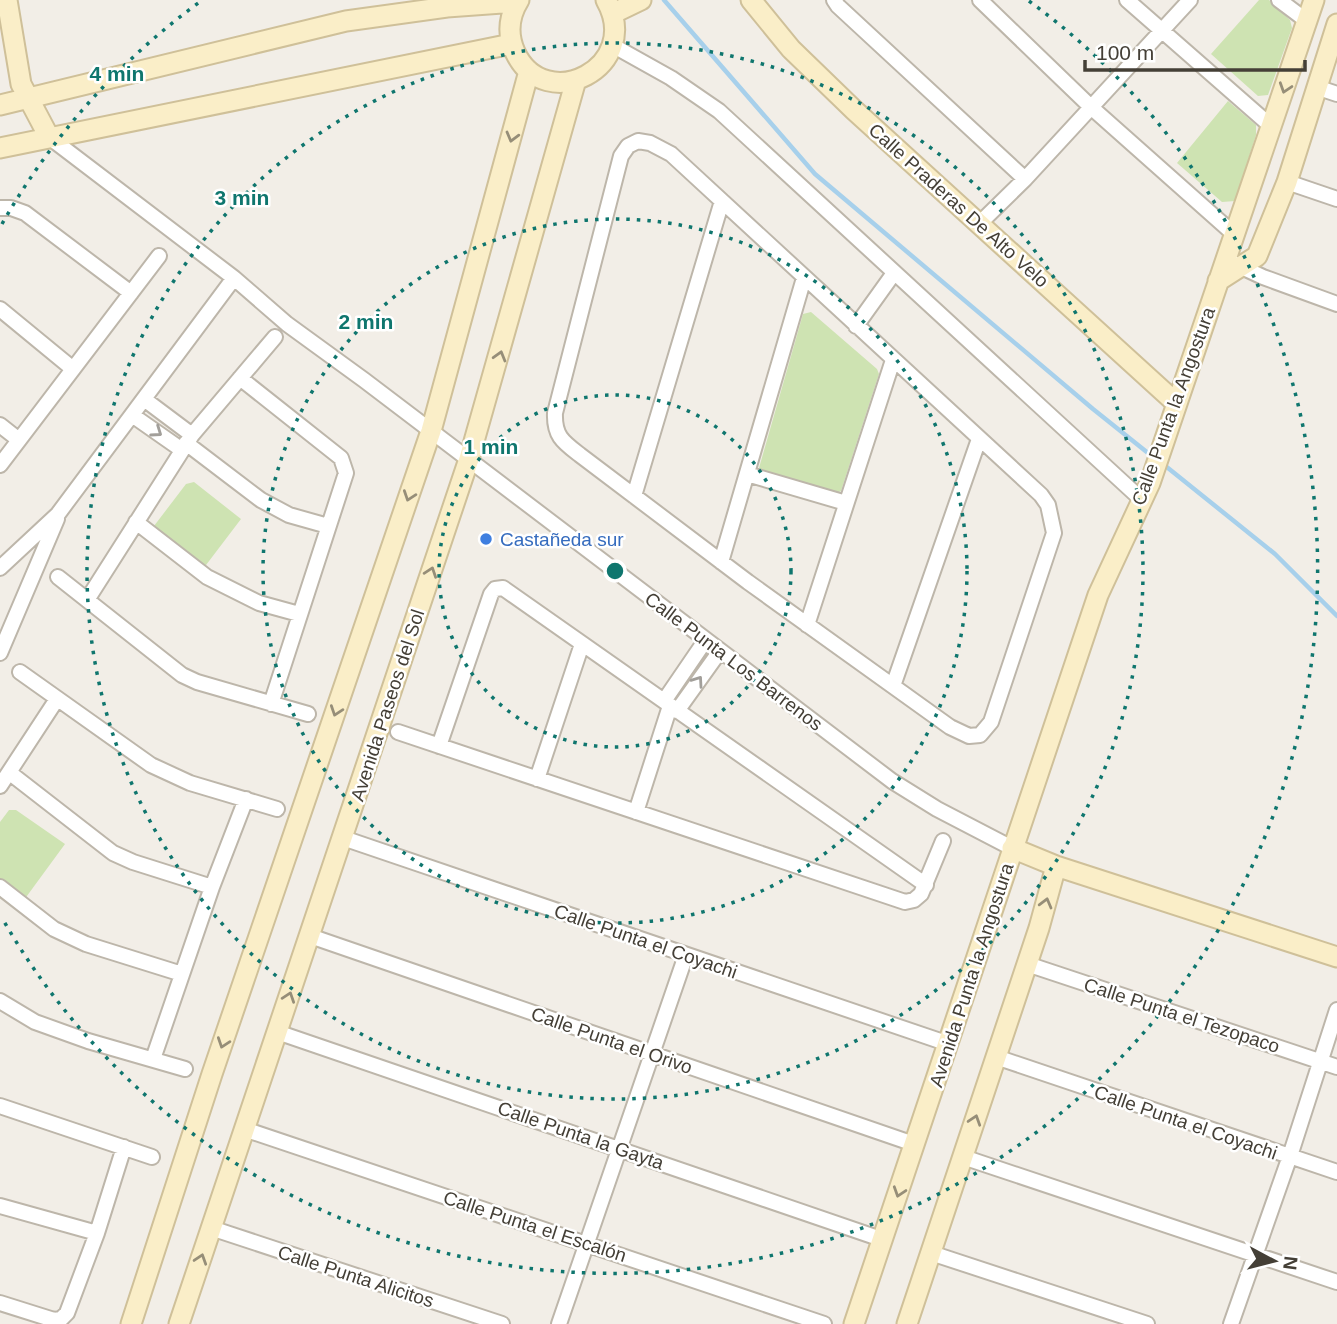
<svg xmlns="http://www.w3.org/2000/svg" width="1337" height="1324" viewBox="0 0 1337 1324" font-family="Helvetica,sans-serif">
  <rect width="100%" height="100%" fill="#f2eee7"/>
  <path fill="#cee3b2" d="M1259,0h10l21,20 2,8 -24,67 -10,1 -47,-42z
    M1228,101l28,24v10l-21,66 -13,1 -45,-39z
    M811,312l66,57 2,5 -38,117 -8,4 -70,-20 -4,-7 44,-154z
    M194,482l47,37 -38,50 -48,-35 -1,-8 32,-42z
    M9,810h7l49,34 -41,56 -24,-19v-59z"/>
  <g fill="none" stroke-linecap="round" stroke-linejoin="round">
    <path stroke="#a7d0eb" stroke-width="4.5" d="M664,0l151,174 278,235 60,48
      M1163,464l112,90 62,62"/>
    <defs>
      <path id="street" d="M834,0l4,6 187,173
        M980,0l112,108 143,127
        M1127,0l145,127
        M1279,0l28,21
        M612,45l59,33 48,33 423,389
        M1316,87l21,7
        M49,137l185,141 53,46 77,56 528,401 45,28 75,39
        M638,141l12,2 21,11 370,341 7,10 6,28 -63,189 -11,13 -11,1 -19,-9 -202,-145 -168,-127c-17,-13 -26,-19 -25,-42l66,-257 7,-10z
        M1287,182l50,17
        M0,208h11l14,5 106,80
        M980,223l45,-44 165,-179
        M1233,263l30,14 74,27
        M0,309l73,60
        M856,326l38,-53
        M240,378l101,80 5,15 -75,231
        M144,399l48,36
        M132,415l50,35
        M0,425l19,15
        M186,443l75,57 28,15 39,11
        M0,465l159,-209
        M747,474l99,29
        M634,496l88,-295
        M136,522l71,55 52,26 40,11
        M721,562l83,-284
        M0,568l58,-54 176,-236
        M58,577l124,98 15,7 111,32
        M87,600l105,-165 83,-98
        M807,625l86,-265
        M0,653l57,-134
        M20,672l131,93 39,18 87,26
        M893,686l86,-247
        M664,701l41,-60
        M677,711l43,-60
        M398,732l507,170 9,-2 7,-6 22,-53
        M439,746l52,-152 4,-5 8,-1 423,297
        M10,773l103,80 20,9 79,25
        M537,779l45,-135
        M0,786l57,-87
        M636,812l34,-106
        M343,838l606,206
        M0,887l54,42 32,15 96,30
        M310,936l604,208
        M1027,964l310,103
        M0,1001l35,21 53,19 97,28
        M277,1032l607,208
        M996,1057l341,115
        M153,1059l59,-172 34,-88
        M0,1106l152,51
        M244,1129l580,195
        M963,1157l374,125
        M0,1206l97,27
        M211,1228l291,96
        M931,1253l216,71
        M0,1303l54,17 7,-1 6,-6 30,-80 27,-86
        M559,1324l127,-369
        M1231,1324l59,-168 47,-146"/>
      <path id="secondary" d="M7,0l14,84 28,53
        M519,0c-10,16 -12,34 -4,52 30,65 129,15 91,-52
        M751,0l40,49 63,61 322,293
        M612,14l29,-14
        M0,105l346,-84 101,-14 71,-5
        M0,148l511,-104
        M1218,281l39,-25 30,-74 50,-158
        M1012,848l44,18 281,91
        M131,1324l81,-250 219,-643 98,-360
        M179,1324l290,-865 107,-379
        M854,1324l244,-729 52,-112 164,-483
        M907,1324l132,-396 17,-62"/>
    </defs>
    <use href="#street" stroke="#bdb6aa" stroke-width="18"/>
    <use href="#secondary" stroke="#cfc099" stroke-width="23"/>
    <use href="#street" stroke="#fff" stroke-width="14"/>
    <use href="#secondary" stroke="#faeec8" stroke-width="19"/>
  </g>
  <defs><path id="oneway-chevron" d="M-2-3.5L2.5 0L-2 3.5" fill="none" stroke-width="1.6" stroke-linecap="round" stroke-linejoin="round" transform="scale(1.75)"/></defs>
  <g stroke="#968e78">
    <use href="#oneway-chevron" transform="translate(1285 88) rotate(108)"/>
    <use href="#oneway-chevron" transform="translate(512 137) rotate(105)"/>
    <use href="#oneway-chevron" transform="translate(500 356) rotate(-74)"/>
    <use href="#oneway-chevron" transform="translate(409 496) rotate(109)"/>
    <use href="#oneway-chevron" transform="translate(431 572) rotate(-71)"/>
    <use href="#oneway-chevron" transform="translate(336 711) rotate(109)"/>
    <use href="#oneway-chevron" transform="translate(1046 903) rotate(-75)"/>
    <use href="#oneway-chevron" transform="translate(289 997) rotate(-71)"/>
    <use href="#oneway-chevron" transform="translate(223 1043) rotate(109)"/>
    <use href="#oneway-chevron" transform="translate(975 1120) rotate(-72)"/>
    <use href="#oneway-chevron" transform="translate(899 1192) rotate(108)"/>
    <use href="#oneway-chevron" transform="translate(201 1259) rotate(-72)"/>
  </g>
  <g stroke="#a29f9a">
    <use href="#oneway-chevron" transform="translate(157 432) rotate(35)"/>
    <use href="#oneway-chevron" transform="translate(698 681) rotate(-55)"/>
  </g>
  <g fill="none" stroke="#0f766e" stroke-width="3.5" stroke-dasharray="3.5 7">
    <circle cx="615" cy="571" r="176"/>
    <circle cx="615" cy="571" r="352"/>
    <circle cx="615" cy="571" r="528"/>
    <path d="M2 224A704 704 0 0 1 201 1M1029 1A704 704 0 1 1 2 918"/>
  </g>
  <circle fill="#3f7fe0" stroke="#fff" stroke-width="2.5" cx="486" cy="539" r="7"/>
  <g text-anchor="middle" stroke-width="5" stroke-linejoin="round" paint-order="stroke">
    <g font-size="19" fill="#443f36" stroke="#fff">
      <text transform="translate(959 205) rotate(42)" y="7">Calle Praderas De Alto Velo</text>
      <text transform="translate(1173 406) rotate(-70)" y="7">Calle Punta la Angostura</text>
      <text transform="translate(734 661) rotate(37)" y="7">Calle Punta Los Barrenos</text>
      <text transform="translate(387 705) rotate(-72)" y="7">Avenida Paseos del Sol</text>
      <text transform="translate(646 941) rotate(19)" y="7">Calle Punta el Coyachi</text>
      <text transform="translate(971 975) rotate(-72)" y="7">Avenida Punta la Angostura</text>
      <text transform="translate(1182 1015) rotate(18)" y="7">Calle Punta el Tezopaco</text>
      <text transform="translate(612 1040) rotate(19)" y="7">Calle Punta el Orivo</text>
      <text transform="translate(1186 1122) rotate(19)" y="7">Calle Punta el Coyachi</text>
      <text transform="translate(581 1135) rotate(19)" y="7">Calle Punta la Gayta</text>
      <text transform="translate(535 1226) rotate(18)" y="7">Calle Punta el Escalón</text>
      <text transform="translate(356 1276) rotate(18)" y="7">Calle Punta Alicitos</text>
    </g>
    <g font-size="19" fill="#366cbe" stroke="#fff" text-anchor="start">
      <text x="500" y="546">Castañeda sur</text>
    </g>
  </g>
  <circle cx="615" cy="571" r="10" fill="#0f766e" stroke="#fff" stroke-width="3.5"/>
  <g font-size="21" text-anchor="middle" font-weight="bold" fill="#0f766e" stroke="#fff" stroke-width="5" stroke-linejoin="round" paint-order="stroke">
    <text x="117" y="81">4 min</text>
    <text x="242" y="205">3 min</text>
    <text x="366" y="329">2 min</text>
    <text x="491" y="454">1 min</text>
  </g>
  <g transform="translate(1274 1261) rotate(97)" stroke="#ffffff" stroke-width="5" paint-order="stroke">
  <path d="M0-5L12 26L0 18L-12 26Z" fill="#443f36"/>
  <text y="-10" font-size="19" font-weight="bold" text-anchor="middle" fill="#443f36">N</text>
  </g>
  <path d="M1085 60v10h220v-10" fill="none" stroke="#443f36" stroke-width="3.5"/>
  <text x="1096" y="60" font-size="21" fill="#443f36" stroke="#ffffff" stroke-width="5" paint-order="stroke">100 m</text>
</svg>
